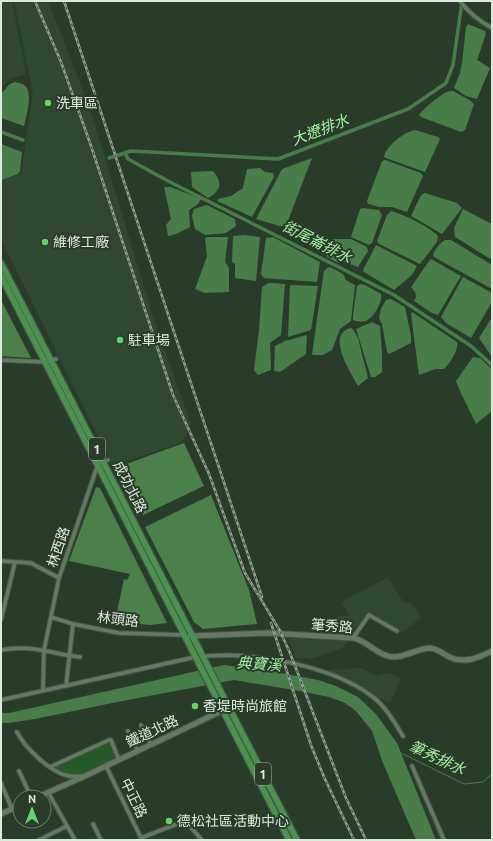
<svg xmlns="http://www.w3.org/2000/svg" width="493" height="841" viewBox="0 0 493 841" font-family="Ubuntu,'Noto Sans TC',sans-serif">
  <rect width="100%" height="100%" fill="#293c29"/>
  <path fill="#304730" d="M1,1h11l14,73 -14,4 -11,10z
    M14,1h34l42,107 63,208 38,108 -6,13 -5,6 -67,23 -112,-226v-60l20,-7 12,-79z
    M388,577l16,26h7l7,9 3,6 -20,15 -32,-20 -16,23 -41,-3 1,-8 22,-8 14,-2 -8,-13z
    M288,638l48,3h13l-6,7 -29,10h-18z
    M362,668l14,8 13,-3 12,6 -11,24 -62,-28 2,-5z"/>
  <path fill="#255a28" d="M109,742l8,17 -35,15 -13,1 -16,-8z"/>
  <path fill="#4b804b" d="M1,300l30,58 -30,-2z
    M184,443l20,43 -61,29 -28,-47z
    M96,487l4,1 67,135 -17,2 -35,-4 9,-42 3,1 3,-6 -61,-13z
    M211,495l38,95 8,34 -54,5 -9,-7 -49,-95z"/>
  <path fill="#487d49" d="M468,24l17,7 1,3 -9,26 13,8 -13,31 -11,-3 -12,-8 6,-15 2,-10 4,-36z
    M15,82c3,1 7,1 9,3 10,7 2,31 0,41l-23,-8v-25c6,-3 4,-8 14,-11z
    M453,91l18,10 3,3 -9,26 -4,2 -40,-15 -2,-2c4,-6 22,-21 28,-23 2,-1 4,-1 6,-1z
    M415,130l23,7 2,2 -15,33 -39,-14 -2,-1c2,-11 20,-25 31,-27z
    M1,144l21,8 -2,19 -2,3 -17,6z
    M312,158l-26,68h-6l-24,-7 26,-50z
    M385,160l36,13 2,3 -16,36 -15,-5h-13l-11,-3 -1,-3 15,-40z
    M260,168l5,4 8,1 1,4 -22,40 -35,-16 1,-2 13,-3 12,-8 4,-19z
    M213,171c10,11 8,20 -5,27l-16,-11 -1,-15z
    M164,187h7l30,12 -3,5 -9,6 1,17 -14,7 -8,2 -2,-11 5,-6z
    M425,193l29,9 3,1 5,5 -20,26 -31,-18 10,-21z
    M207,205l28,14 1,7 -10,7 -21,2 -10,-6 -3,-13 2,-7z
    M363,208l16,2 3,5 -10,28 -3,2 -18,-8 9,-28z
    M463,209l29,15v36l-37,-23 -1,-9z
    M391,211c14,4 37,15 47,25l-1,6 -17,22 -41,-20 -2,-3 10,-26z
    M244,235l16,2 -4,44 -21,-3v-14l-3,-2 1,-26z
    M208,237h20l-3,25 4,6v24l-24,1 -10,-4 12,-33 -2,-18z
    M273,237l47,25 -3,20 -53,-4 -3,-4 5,-36z
    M332,239h19l16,8 1,4 -10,16 -17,-6 -3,2 -11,-6c-1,-6 -1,-15 5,-18z
    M445,240h6l41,25v24l-58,-32 -1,-2c2,-6 7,-12 12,-15z
    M376,245l41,21 -5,9 -18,15 -30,-18 -1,-2z
    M431,259l30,17 -23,39 -6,-2 -18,-12 2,-4 -1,-5 -4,-5 18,-26z
    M330,267l13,7 3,6 9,5 -4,36 -11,8 -8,21 -9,5h-10l-1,-1 12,-83 3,-3z
    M463,277l29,16v9l-21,36 -25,-15 -5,-6z
    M269,283l16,1 -4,51 -11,8 1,27 -13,5 -4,-5 5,-40 3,-43z
    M360,284l5,1 16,9c2,6 -6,21 -12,25 -5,4 -11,3 -16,1v-4l4,-30z
    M290,285l28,1 -7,44 -23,7z
    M391,299l14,8 6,29v7l-22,11 -2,-2 -5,-28 -3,-6 2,-9 5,-9z
    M412,312l45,30c2,8 -7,21 -13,27h-9l-16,6 -8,-61z
    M492,317v40l-13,-19z
    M372,322l8,4 2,26v20l-7,5h-4l-15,-48z
    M351,328l2,1 5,9 10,40 -10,8c-7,-13 -33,-52 -7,-58z
    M307,335l-1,19 -26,18 -6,-1 1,-25 10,-5z
    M473,357l7,1 12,11v42l-16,13 -16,-33 -4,-10z
    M224,665l46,6 48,9 18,6 22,11 18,17 21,29 39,97h-20l-33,-77 -11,-32 -16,-20 -11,-8 -16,-6 -29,-6 -66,-11 -117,22 -82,17 -26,4h-8v-10h8z"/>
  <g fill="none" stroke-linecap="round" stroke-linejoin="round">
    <path stroke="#487d49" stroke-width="1" d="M401,753l63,31 19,-2 9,-8"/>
    <path stroke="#487d49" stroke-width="3.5" d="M1,132l22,8
      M125,153l3,6 40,22 226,114 77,51 21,19
      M109,158l22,-7 147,8 130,-50 38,-26 7,-18 9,-63"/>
    <defs>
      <path id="street" d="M460,1c9,12 19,20 32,27
        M1,360l43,2 12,-3
        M1,561l30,2 28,15
        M51,617l22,7 46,9 65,2
        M1,620l14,-58
        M353,638l16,-23 28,16
        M1,650c26,-6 53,4 79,7
        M207,656c49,-4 126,10 166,41 13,10 22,26 30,39
        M66,686l7,-62
        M43,691l1,-41 15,-72 39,-114 10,-4
        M1,700l190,-42
        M141,725l10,20
        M128,731l10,20
        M17,732c8,16 34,41 52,44 4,1 8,0 13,0
        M106,766l36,74
        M412,766l32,74
        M50,767l59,-27h2l8,20
        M19,771l12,26
        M1,783l11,26
        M48,792l27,48
        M93,824l8,16
        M141,838l41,-16 5,1 15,17
        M39,840l28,-14"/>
      <path id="secondary" d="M190,636l78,-3 85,5c13,2 22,15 35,18 12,4 28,-7 41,-8 8,0 13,5 20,9 15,7 29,1 43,-6
        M38,797l47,-21 145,-69
        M1,814l19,-9"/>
      <path id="primary" d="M1,263l296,577
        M1,276l288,564"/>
    </defs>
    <use href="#street" stroke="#465646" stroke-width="5.5"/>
    <use href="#secondary" stroke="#465646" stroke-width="7"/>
    <use href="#primary" stroke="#465646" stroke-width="8"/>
    <use href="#street" stroke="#647964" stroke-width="3.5"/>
    <use href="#secondary" stroke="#647964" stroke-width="5"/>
    <use href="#primary" stroke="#4b9250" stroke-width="5.5"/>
    <defs>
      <path id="rail" d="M35,1l26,61 29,81 83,252 36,79 36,99 35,58 10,22 56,145 20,42
        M64,1l198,596
        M271,623l40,122 13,32 30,63"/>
    </defs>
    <use href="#rail" stroke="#93a192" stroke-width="2.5"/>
    <use href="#rail" stroke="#293c29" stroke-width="1" stroke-dasharray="3" stroke-linecap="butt"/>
  </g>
  <g fill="#63d468" stroke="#293c29" stroke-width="1.5">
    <circle cx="48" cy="103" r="4"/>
    <circle cx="45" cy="242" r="4"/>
    <circle cx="120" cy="340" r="4"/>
    <circle cx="195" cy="706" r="4"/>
    <circle cx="169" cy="821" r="4"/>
  </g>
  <g text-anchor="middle" stroke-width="4" stroke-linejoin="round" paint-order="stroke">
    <g fill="#293c29" stroke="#a8b5a7" stroke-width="1">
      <rect x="89" y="438" width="16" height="22" rx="3"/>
      <rect x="255" y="763" width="16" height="22" rx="3"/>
    </g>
    <g font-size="13" font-weight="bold" fill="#dee9dd">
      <text x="97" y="454">1</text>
      <text x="263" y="779">1</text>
    </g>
    <g font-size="14" fill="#dee9dd" stroke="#293c29" text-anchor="start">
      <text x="56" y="108">洗車區</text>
      <text x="53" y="247">維修工廠</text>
      <text x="128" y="345">駐車場</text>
      <text x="203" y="711">香堤時尚旅館</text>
      <text x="177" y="826">德松社區活動中心</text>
    </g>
    <g font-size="14" fill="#dee9dd" stroke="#293c29">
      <text transform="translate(130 487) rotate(63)" y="5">成功北路</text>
      <text transform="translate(58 547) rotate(-71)" y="5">林西路</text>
      <text transform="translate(118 619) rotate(7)" y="5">林頭路</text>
      <text transform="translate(332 626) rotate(5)" y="5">筆秀路</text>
      <text transform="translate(152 731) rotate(-25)" y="5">鐵道北路</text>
      <text transform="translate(134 798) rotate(64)" y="5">中正路</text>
    </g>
    <g font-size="15" font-style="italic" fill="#a4f1a4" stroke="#293c29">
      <text transform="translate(320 130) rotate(-21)" y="5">大遼排水</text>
      <text transform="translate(317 242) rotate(27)" y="5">街尾崙排水</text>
      <text transform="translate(259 664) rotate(4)" y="5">典寶溪</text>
      <text transform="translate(437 758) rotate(25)" y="5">筆秀排水</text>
    </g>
  </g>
  <rect width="493" height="841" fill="none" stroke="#dee9dd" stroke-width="4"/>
  <g transform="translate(32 809)"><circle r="19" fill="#293c29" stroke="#718171"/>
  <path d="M0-3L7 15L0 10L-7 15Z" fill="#63d468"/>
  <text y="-6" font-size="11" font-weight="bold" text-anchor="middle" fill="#dee9dd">N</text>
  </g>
</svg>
